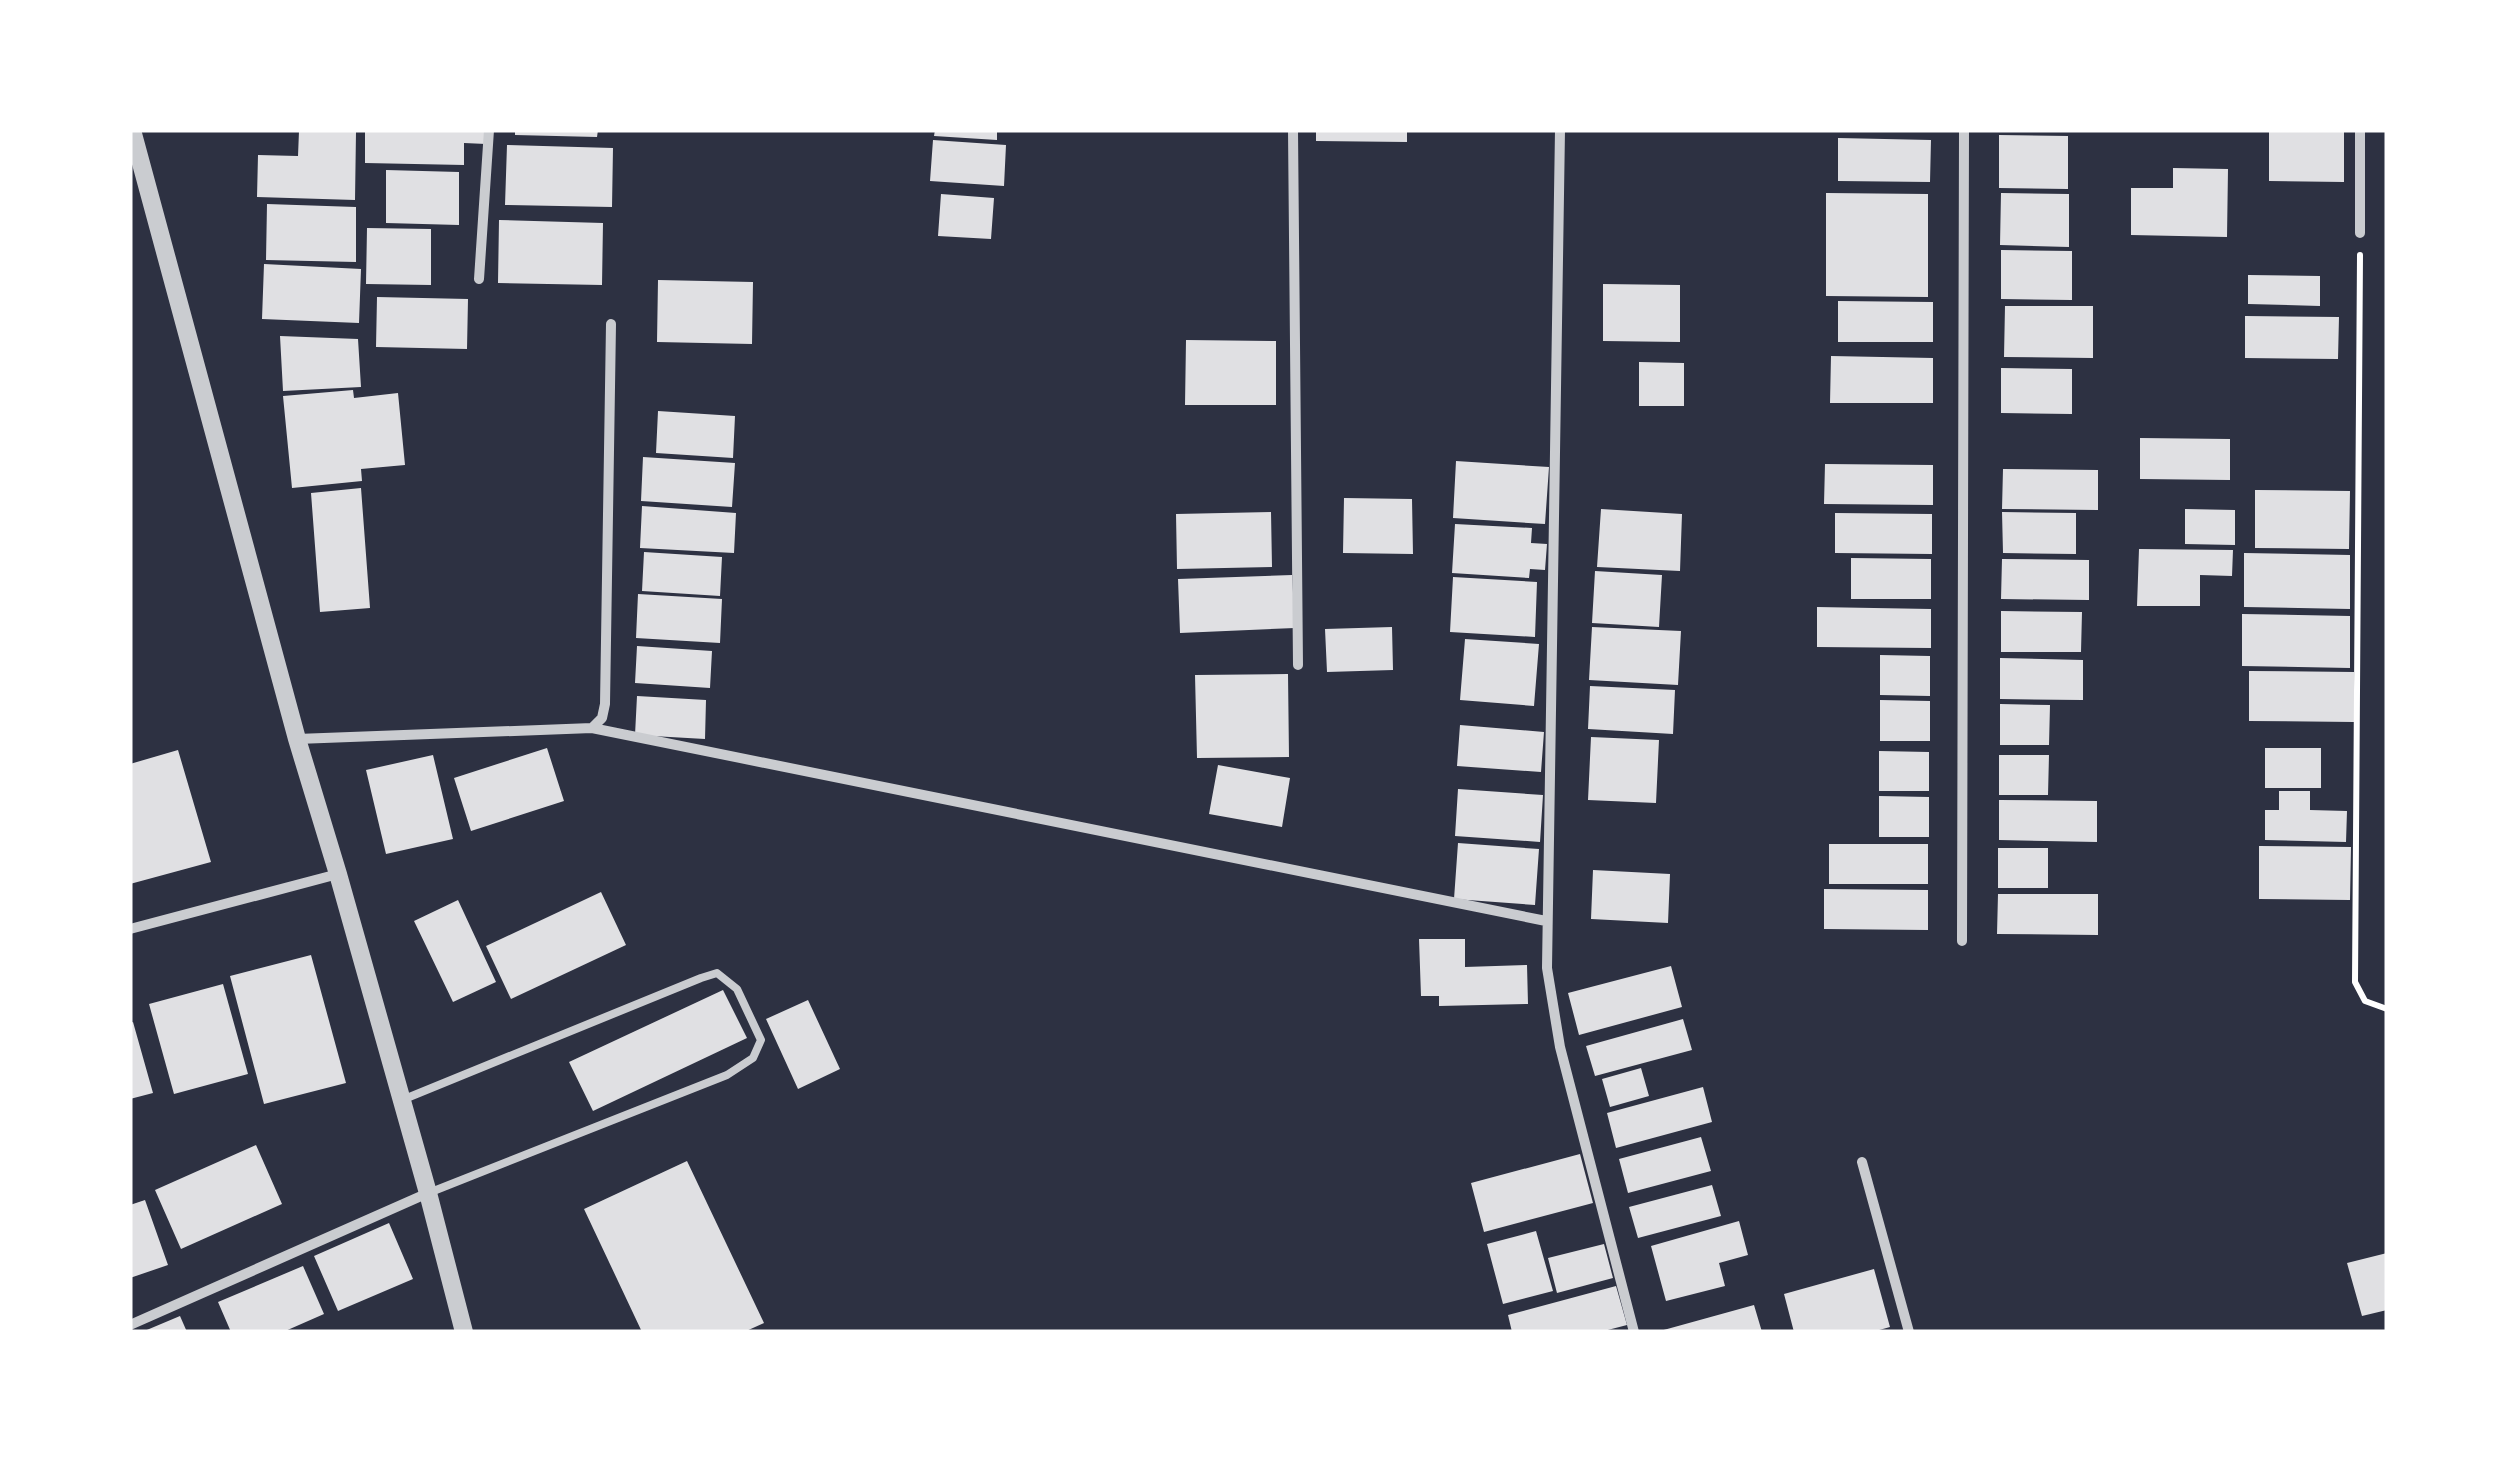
<svg xmlns="http://www.w3.org/2000/svg" width="2517" height="1462" viewBox="0 0 2517 1462" font-family="'Fira Sans',sans-serif">
  <rect width="100%" height="100%" fill="#2d3142"/>
  <path fill="#e0e0e3" d="M365,130h121v14l-22,-1v22l-99,-2z
    M515,130h83l-1,7 -82,-2z
    M935,130h62v10l-63,-4z
    M1316,130h91v12l-91,-1z
    M2269,130h75v52l-75,-1z
    M299,131l57,1 -1,68 -98,-3 1,-42 40,1z
    M1999,135l69,1v53l-69,-1z
    M1838,138l93,2 -1,42 -92,-1z
    M933,140l73,5 -2,41 -74,-5z
    M507,145l106,3 -1,59 -107,-2z
    M2173,168l55,1 -1,68 -96,-2v-47h42z
    M386,170l73,2v53l-73,-2z
    M1826,193l102,1v103l-102,-1z
    M2001,193l68,1v53l-69,-2z
    M941,194l53,4 -3,41 -53,-3z
    M267,204l89,3v55l-90,-2z
    M499,220l104,3 -1,62 -104,-2z
    M367,228l64,1v56l-65,-1z
    M2001,250l71,1v49l-71,-1z
    M264,264l97,5 -2,54 -97,-4z
    M2248,275l72,1v30l-72,-2z
    M658,280l95,2 -1,62 -95,-2z
    M1603,284l77,1v57l-77,-1z
    M377,297l91,2 -1,50 -91,-2z
    M1838,301l95,1v40h-95z
    M2005,306h88v52l-89,-1z
    M2245,316l94,1 -1,42 -93,-1z
    M280,336l78,3 3,48 -78,4z
    M1186,340l90,1v64h-91z
    M1831,356l102,2v45h-103z
    M1639,362l45,1v43h-45z
    M2001,368l71,1v45l-71,-1z
    M353,390l1,8 44,-5 7,72 -44,4 1,12 -70,7 -9,-92z
    M658,411l77,5 -2,42 -77,-5z
    M2140,438l90,1v41l-90,-1z
    M643,457l92,6 -3,44 -91,-6z
    M1456,461l93,6 -4,57 -92,-6z
    M1825,464l108,1v40l-109,-1z
    M2003,469l95,1v40l-96,-1z
    M361,488l9,120 -50,4 -9,-119z
    M2255,490l95,1 -1,58 -94,-1z
    M1344,498l68,1 1,55 -70,-1z
    M642,506l94,7 -2,40 -94,-5z
    M1601,509l81,5 -2,57 -83,-4z
    M2185,509l50,1v35l-50,-1z
    M1271,512l1,55 -95,2 -1,-55z
    M2002,512l74,1v41l-73,-1z
    M1835,513l97,1v40l-97,-1z
    M1455,524l77,4 -1,15 16,1 -2,26 -15,-1 -1,9 -77,-5z
    M2139,549l94,1 -1,26 -32,-1v31h-63z
    M644,552l78,5 -2,39 -78,-5z
    M2244,553l106,2v54l-106,-2z
    M1851,558l80,1v40h-80z
    M2002,559l87,1v40l-88,-1z
    M1595,571l67,4 -3,52 -67,-4z
    M1292,575l3,53 -115,5 -2,-54z
    M1453,577l84,5 -2,55 -85,-5z
    M638,594l84,5 -2,44 -84,-5z
    M1817,607l114,2v39l-114,-1z
    M2001,611l81,1 -1,40h-80z
    M2242,614l108,2v52l-108,-2z
    M1392,627l1,43 -66,2 -2,-43z
    M1592,627l89,4 -3,54 -89,-5z
    M1465,639l74,5 -5,62 -74,-6z
    M637,646l75,5 -2,37 -75,-5z
    M1880,655l50,1v40l-50,-1z
    M2000,658l83,2v40l-83,-1z
    M2249,671l105,1v50l-105,-1z
    M1288,674l1,83 -92,1 -2,-83z
    M1590,686l85,4 -2,44 -85,-5z
    M637,696l69,4 -1,39 -70,-4z
    M1880,700l50,1v40h-50z
    M2000,704l50,1 -1,40h-49z
    M1460,725l84,7 -3,40 -84,-6z
    M1591,737l68,3 -3,63 -68,-3z
    M547,748l17,53 -93,30 -17,-53z
    M2265,748h56v40h-56z
    M178,750l33,112 -81,22v-120z
    M1879,751l50,1v39h-50z
    M433,755l20,84 -67,15 -20,-84z
    M1999,755h50l-1,40h-49z
    M1218,765l72,13 -8,49 -73,-13z
    M1458,789l85,6 -3,47 -85,-6z
    M2279,791h31v19l37,1 -1,31 -81,-2v-30h14z
    M1879,796l50,1v40h-50z
    M1999,800l98,1v41l-98,-2z
    M1458,843l81,6 -4,56 -81,-6z
    M1829,844h99v40h-99z
    M2259,846l92,1 -1,53 -91,-1z
    M1998,848h50v40h-50z
    M1593,870l77,4 -2,49 -77,-4z
    M1824,889l104,1v40l-104,-1z
    M601,892l25,53 -115,54 -25,-53z
    M1998,894h100v41l-101,-1z
    M458,900l38,82 -43,20 -39,-81z
    M1419,939h46v28l62,-2 1,39 -89,2v-10h-18z
    M311,955l35,128 -82,21 -34,-128z
    M1671,966l11,41 -103,28 -11,-42z
    M223,984l25,90 -74,20 -25,-90z
    M723,990l24,48 -154,73 -24,-49z
    M808,1000l32,69 -42,20 -32,-70z
    M1683,1019l9,31 -97,26 -9,-30z
    M133,1022l20,71 -23,6v-76z
    M1641,1068l8,28 -39,11 -8,-28z
    M1703,1087l9,35 -96,26 -9,-35z
    M1701,1137l10,34 -83,22 -9,-34z
    M256,1145l26,59 -101,45 -26,-59z
    M1580,1154l13,49 -109,29 -13,-49z
    M687,1161l77,162 -20,9h-102l-58,-123z
    M1712,1185l9,31 -83,22 -9,-31z
    M145,1200l23,65 -38,13v-73z
    M1739,1221l9,34 -29,8 6,23 -59,15 -15,-55z
    M389,1223l24,56 -75,32 -24,-55z
    M1536,1231l17,60 -50,13 -16,-60z
    M1604,1244l9,34 -56,15 -9,-35z
    M2387,1253v57l-25,6 -15,-53z
    M303,1266l21,48 -41,18h-52l-13,-30z
    M1874,1269l16,58 -18,5h-78l-10,-38z
    M1616,1286l11,39 -27,7h-88l-4,-17z
    M1754,1305l8,27h-102v-1z
    M180,1316l7,16h-45z"/>
  <g fill="none" stroke-linecap="round" stroke-linejoin="round">
    <path stroke="#fff" stroke-width="6" d="M2360,255l-5,727 10,19 22,8"/>
    <path stroke="#caccd0" stroke-width="8" d="M402,1100l299,-122 16,-5 20,16 24,51 -8,18 -26,17 -296,117"/>
    <path stroke="#caccd0" stroke-width="10" d="M1293,130l5,535
      M1560,130l-13,838 13,79 74,285
      M2360,233v-103
      M479,279l10,-149
      M592,728l954,193
      M297,739l295,-11 10,-10 3,-14 6,-380
      M130,929l208,-55
      M1962,941l2,-811
      M1862,1162l47,170
      M130,1325l298,-132"/>
    <path stroke="#caccd0" stroke-width="18" d="M132,130l165,609 41,135 90,319 36,139"/>
  </g>
  <rect width="2517" height="1462" fill="none" stroke="#ffffff" stroke-width="265"/>
</svg>
